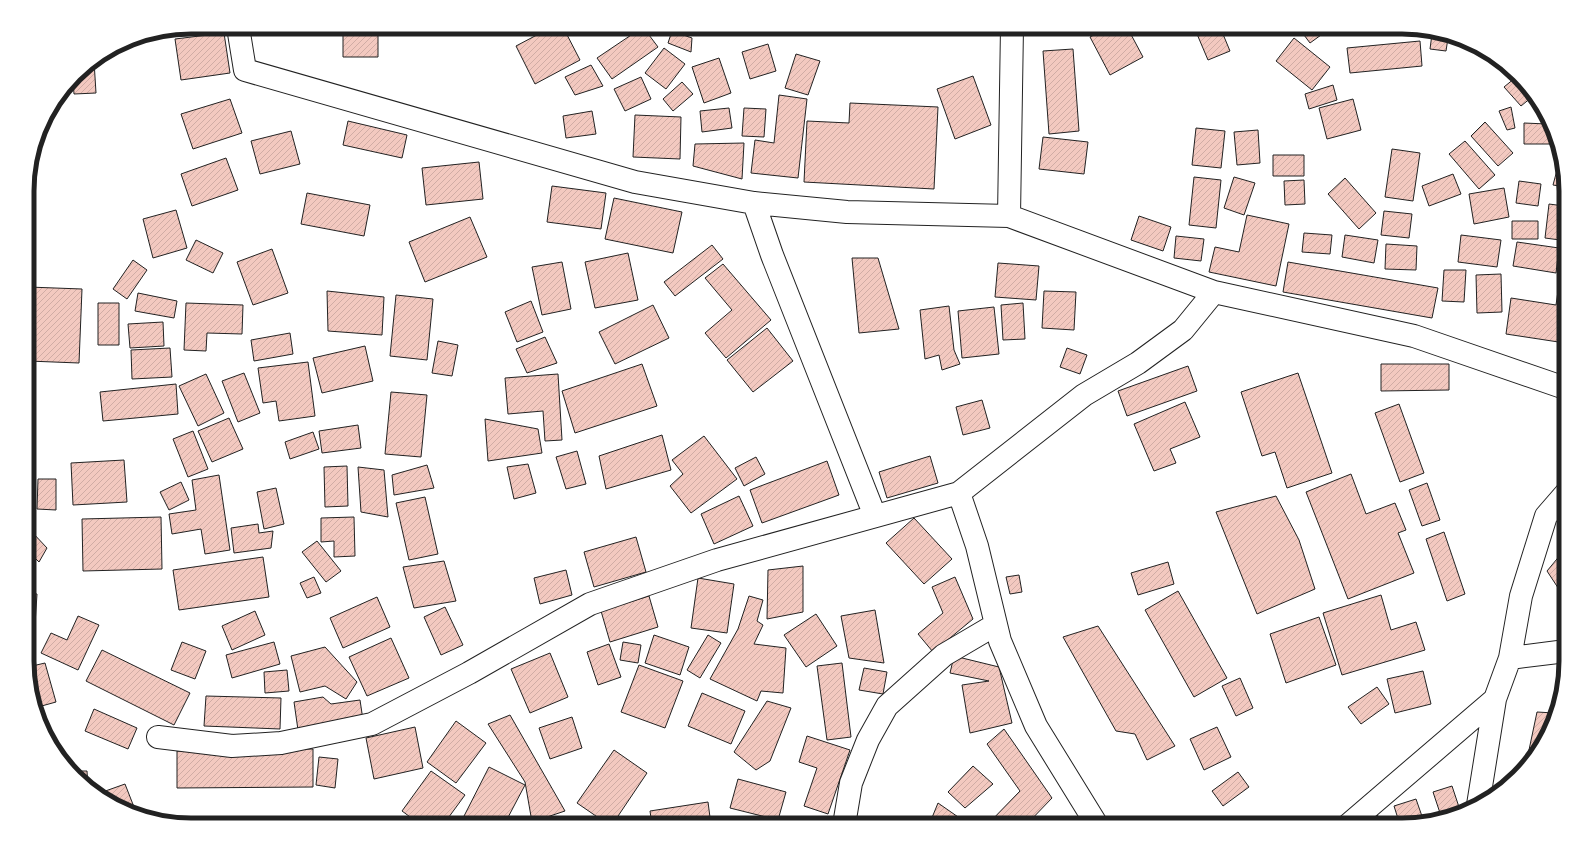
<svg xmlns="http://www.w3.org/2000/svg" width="1593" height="852" viewBox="0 0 1593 852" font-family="Manrope,sans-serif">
  <defs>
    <pattern id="building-hatch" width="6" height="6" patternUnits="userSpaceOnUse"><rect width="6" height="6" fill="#f3c9c0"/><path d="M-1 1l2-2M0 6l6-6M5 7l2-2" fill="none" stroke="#d0aca5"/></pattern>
  </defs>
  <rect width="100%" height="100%" fill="#fff"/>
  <path fill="url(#building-hatch)" stroke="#222" d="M343,27l35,1v29h-35z
    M552,27h11l17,33 -45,24 -19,-38z
    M643,27l15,20 -46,32 -15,-21z
    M1109,27h18l16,30 -33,18 -20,-38z
    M1194,27h26l10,24 -22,9z
    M1298,27h34l-22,16z
    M1363,27h38l-1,8 -37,-5z
    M672,31l20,7 -1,14 -23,-9z
    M224,33l6,40 -49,7 -6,-41z
    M1432,34l16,4 -2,13 -16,-2z
    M1294,38l36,29 -18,23 -36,-29z
    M1420,41l2,25 -72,7 -3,-25z
    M768,44l8,27 -26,8 -8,-27z
    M664,48l21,16 -19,25 -21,-16z
    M1073,49l6,82 -30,3 -6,-83z
    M796,54l24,7 -12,34 -23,-7z
    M719,58l12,35 -27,10 -12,-36z
    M94,61l2,32 -22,1 -1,-14 10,-12z
    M591,65l12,21 -28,9 -10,-18z
    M973,76l18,49 -36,14 -18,-50z
    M641,77l10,22 -26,12 -11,-22z
    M1515,78l17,19 -11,9 -17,-19z
    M682,82l11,12 -20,17 -10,-12z
    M1333,85l4,15 -28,9 -4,-15z
    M779,95l28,4 -9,79 -47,-5 4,-33 19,3z
    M230,99l12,34 -49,16 -12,-35z
    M1353,99l8,31 -34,9 -8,-31z
    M850,103l88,4 -4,82 -130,-7 3,-61 42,2z
    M1511,107l4,21 -8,2 -8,-19z
    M729,108l3,20 -30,4 -2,-21z
    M744,108l22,1 -2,28 -22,-1z
    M592,111l4,23 -30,4 -3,-22z
    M635,115l46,2 -1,42 -47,-2z
    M348,121l59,14 -5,23 -59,-13z
    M1485,122l28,31 -15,13 -27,-30z
    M1524,123l23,1 8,20h-31z
    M1196,128l29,3 -4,37 -29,-3z
    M1258,130l2,33 -23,2 -3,-33z
    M291,131l9,33 -40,10 -9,-33z
    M1043,137l45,5 -4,32 -45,-5z
    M1465,141l30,34 -16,14 -30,-35z
    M744,143l-2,36 -49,-13 2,-22z
    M1392,149l28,4 -7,48 -28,-4z
    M1273,155h31v21h-31z
    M226,158l12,32 -46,16 -11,-32z
    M1560,159l5,11v17l-12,-2z
    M479,162l4,37 -57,6 -4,-37z
    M1453,174l8,20 -32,12 -7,-20z
    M1194,177l27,3 -5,48 -27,-3z
    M1234,177l21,6 -11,32 -20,-7z
    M1345,178l31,35 -17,16 -31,-35z
    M1304,180l1,24 -20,1 -1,-24z
    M1519,181l22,3 -3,22 -22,-3z
    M552,186l54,7 -5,36 -54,-7z
    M1504,188l5,29 -35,7 -5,-30z
    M307,193l63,12 -6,31 -63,-12z
    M614,198l68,14 -9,41 -68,-14z
    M1549,204l15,2 -4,34 -15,-2z
    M176,210l11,38 -34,10 -10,-39z
    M1384,211l28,3 -3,24 -28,-3z
    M1247,215l42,9 -13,62 -67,-14 6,-25 24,5z
    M1139,216l32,11 -8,24 -32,-11z
    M470,217l17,40 -62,25 -16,-40z
    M1512,221h26v18h-26z
    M1304,233l28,2 -2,19 -28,-2z
    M1345,235l33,5 -4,23 -32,-6z
    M1461,235l40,5 -4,27 -39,-5z
    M1176,236l28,3 -3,22 -27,-3z
    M196,240l27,13 -10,20 -27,-13z
    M1517,242l42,6 -3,25 -43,-7z
    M1386,244l31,2 -1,24 -31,-1z
    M712,245l11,14 -48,37 -11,-14z
    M272,249l16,44 -35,12 -16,-43z
    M628,253l10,47 -43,8 -10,-46z
    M852,258h26l21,71 -40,4z
    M133,260l14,10 -20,29 -14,-10z
    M562,262l9,47 -29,6 -10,-48z
    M1288,262l150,26 -6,30 -149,-26z
    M998,263l41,3 -3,34 -41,-3z
    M723,264l48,56 -45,38 -21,-25 27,-23 -27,-32z
    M1444,270h22l-2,32 -22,-1z
    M1561,270l4,1v72l-59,-9 5,-36 45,7z
    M1501,274l1,38 -25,1 -1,-38z
    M28,287l54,2 -3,74 -51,-2z
    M327,291l57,6 -2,38 -54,-4z
    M1044,291l32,1 -2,38 -32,-2z
    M138,293l39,8 -3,17 -39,-7z
    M396,295l37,4 -6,61 -37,-4z
    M531,301l12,31 -26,10 -12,-30z
    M98,303h21v42h-21z
    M186,303l57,2 -1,29 -35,-1 -1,18 -22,-1z
    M1023,303l2,36 -22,1 -2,-35z
    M653,305l16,33 -54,26 -16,-32z
    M949,306l5,44 6,14 -18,6 -3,-15 -14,4 -5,-49z
    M994,307l5,47 -37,4 -4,-47z
    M163,322l1,24 -34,2 -2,-24z
    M767,328l26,33 -40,31 -26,-32z
    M290,333l3,21 -39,7 -3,-21z
    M545,337l12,26 -30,10 -11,-24z
    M438,341l20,4 -6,31 -20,-3z
    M365,346l8,35 -51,12 -9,-35z
    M170,348l2,29 -40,2 -1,-29z
    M1067,348l20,7 -7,19 -20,-7z
    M308,362l7,54 -36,5 -3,-20 -13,2 -5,-35z
    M642,364l15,42 -82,27 -13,-42z
    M1381,364h68v26l-68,1z
    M1188,366l9,25 -70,25 -9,-25z
    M244,373l16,40 -22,9 -16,-41z
    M1298,373l34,100 -45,15 -12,-36 -13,4 -21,-64z
    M206,374l18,39 -26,13 -19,-40z
    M558,374l4,66 -17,1 -2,-30 -35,3 -3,-36z
    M176,384l2,30 -75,7 -3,-29z
    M391,392l36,3 -6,62 -36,-3z
    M982,400l8,28 -27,7 -7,-28z
    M1185,402l15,35 -30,12 6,14 -22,8 -20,-47z
    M1399,404l25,69 -24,9 -25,-69z
    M229,418l14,31 -31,13 -14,-31z
    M485,419l53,10 4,24 -54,8z
    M358,425l3,23 -39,5 -3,-22z
    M193,431l15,38 -20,8 -15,-38z
    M313,432l6,17 -29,10 -5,-17z
    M662,435l9,35 -65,19 -7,-33z
    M704,436l33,43 -46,34 -21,-27 13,-12 -11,-14z
    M577,451l9,33 -20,5 -10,-32z
    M930,456l8,27 -51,15 -8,-26z
    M756,457l9,17 -21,12 -9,-18z
    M124,460l3,42 -54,3 -2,-42z
    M827,461l12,34 -77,28 -12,-33z
    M528,464l8,29 -22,6 -7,-32z
    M427,465l7,23 -40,7 -2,-20z
    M347,466l1,40 -23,1 -1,-40z
    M358,467l26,3 4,47 -27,-5z
    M1351,474l15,40 29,-11 11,27 -8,3 16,40 -66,26 -42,-107z
    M219,475l11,75 -25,4 -4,-25 -29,5 -3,-20 27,-4 -4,-30z
    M38,479h18v31l-19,-1z
    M181,482l8,18 -20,10 -9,-18z
    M1427,483l13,37 -18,6 -13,-36z
    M276,488l8,36 -20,5 -7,-37z
    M739,496l14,30 -39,18 -13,-30z
    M1276,496l23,44 16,49 -58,25 -41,-102z
    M425,497l13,57 -29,6 -13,-57z
    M28,501l4,1 -4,17z
    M161,517l1,52 -79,2 -1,-52z
    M354,517l1,39 -21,1v-16l-13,1v-24z
    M914,518l38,41 -28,25 -38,-41z
    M258,524l1,9 14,-2 -2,17 -37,5 -3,-25z
    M32,532l15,16 -8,14 -11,-11v-15z
    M1444,532l21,62 -18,7 -21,-62z
    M636,537l10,35 -52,15 -10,-35z
    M317,541l24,30 -15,11 -24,-30z
    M1566,548v52l-19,-29z
    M263,557l6,40 -90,13 -6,-40z
    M444,561l12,40 -42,7 -11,-41z
    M1168,562l6,22 -36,11 -7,-22z
    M803,566v46l-36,7 1,-49z
    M566,570l6,25 -32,9 -6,-26z
    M1019,575l3,17 -12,2 -4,-17z
    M314,577l7,16 -14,5 -7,-15z
    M955,577l18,42 -40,33 -15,-18 25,-21 -11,-26z
    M698,578l36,6 -7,49 -36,-5z
    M1178,591l49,87 -33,19 -49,-87z
    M28,593l9,1 -3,46h-6z
    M1381,595l10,35 25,-8 9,28 -83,25 -19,-62z
    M649,596l9,31 -48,15 -9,-31z
    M749,596l14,4 -6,21 6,4 -9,19 32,4 -3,45 -22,-2 -4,10 -47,-22 28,-50z
    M377,597l13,30 -47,21 -13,-30z
    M445,607l18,38 -22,10 -17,-38z
    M875,610l9,53 -35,-5 -8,-42z
    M255,611l10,24 -33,15 -10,-24z
    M816,614l21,32 -31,21 -22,-32z
    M78,616l21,9 -21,45 -37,-17 10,-20 16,7z
    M1319,617l17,48 -50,18 -16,-49z
    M1098,626l77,120 -28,14 -12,-26 -19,-3 -53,-94z
    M654,635l35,12 -9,28 -35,-12z
    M708,635l13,8 -21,35 -13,-8z
    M391,638l18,40 -42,18 -18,-39z
    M182,642l24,9 -11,28 -24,-9z
    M274,642l6,22 -48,14 -6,-23z
    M623,642l18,3 -3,18 -18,-3z
    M609,644l12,33 -23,8 -11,-33z
    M325,647l32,35 -11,17 -21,-13 -25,6 -9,-36z
    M102,650l88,43 -16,32 -88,-44z
    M550,653l18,44 -38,16 -19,-44z
    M954,656l45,11 13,56 -42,10 -8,-48 27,-4 -39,-8z
    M45,663l11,39 -18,5 -10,-24v-16z
    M842,663l9,74 -24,3 -10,-74z
    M639,665l44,16 -18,47 -44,-16z
    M864,668l23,4 -4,22 -24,-4z
    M287,670l2,21 -24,2 -1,-21z
    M1423,671l8,33 -36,9 -8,-34z
    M1240,678l13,30 -17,8 -14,-30z
    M1377,687l12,17 -28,20 -13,-17z
    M702,693l43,18 -14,33 -43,-18z
    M206,696l75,2 -1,31 -76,-3z
    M323,697l8,7 29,-4 3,20 -65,10 -4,-28z
    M767,701l24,7 -21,53 -14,9 -22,-18z
    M94,709l43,19 -9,21 -43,-18z
    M1537,712l17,1 -5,21 -24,35z
    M510,715l55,96 -33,11 -7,-40 -37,-58z
    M572,717l10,31 -32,11 -11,-31z
    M456,721l30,22 -30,40 -29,-21z
    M415,727l8,41 -49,11 -8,-41z
    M1217,727l14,30 -27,13 -14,-31z
    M1004,729l48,69 -26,27h-39l33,-34 -33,-47z
    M807,736l43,14 -22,64 -24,-8 13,-38 -18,-6z
    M313,749v38l-136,1v-37z
    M614,750l33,23 -35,52h-3l-32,-22z
    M319,757l19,2 -3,29 -19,-3z
    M973,766l20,18 -28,24 -17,-16z
    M489,767l36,18 -21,40h-36l-7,-3z
    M71,771h16l1,17 -5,-4z
    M431,771l34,24 -22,30h-22l-19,-14z
    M1238,772l11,15 -26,19 -11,-15z
    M738,779l48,13 -8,28 -48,-12z
    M125,784l9,23 -7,3 -9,-2 -21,-14z
    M1452,786l9,27 -19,6 -9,-27z
    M1416,799l8,23 -24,3 -6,-19z
    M708,802l3,23h-59l-2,-14z
    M938,803l23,16 -2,6h-30z
    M1377,815l11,10h-21z"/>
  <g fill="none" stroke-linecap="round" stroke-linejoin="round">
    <defs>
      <path id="minor" d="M238,27l7,43 390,112 119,21 93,9 162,4
        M1012,27l-3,189 205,76 200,44 151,52
        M754,203l18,52 103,261
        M959,493l18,53 23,95 36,85 61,99
        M1510,658l56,-7
        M158,737l74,9 49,-3 91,-19 97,-51 121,-69 127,-44 242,-67 125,-98 54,-32 45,-33 31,-38
        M1478,805l17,-106 15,-41 11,-62 25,-80 20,-23
        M844,825l7,-42 17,-43 19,-34 57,-51 51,-30
        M1348,825l147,-126"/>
    </defs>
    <use href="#minor" stroke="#222" stroke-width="24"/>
    <use href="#minor" stroke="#fff" stroke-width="22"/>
  </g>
  <path d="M0 0H1593V852H0ZM191 34H1402A157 157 0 0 1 1559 191V661A157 157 0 0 1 1402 818H191A157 157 0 0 1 34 661V191A157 157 0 0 1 191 34Z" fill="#fff" fill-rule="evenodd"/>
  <path fill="none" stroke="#222" stroke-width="5" d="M191 34H1402A157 157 0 0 1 1559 191V661A157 157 0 0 1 1402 818H191A157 157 0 0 1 34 661V191A157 157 0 0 1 191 34Z"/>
</svg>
